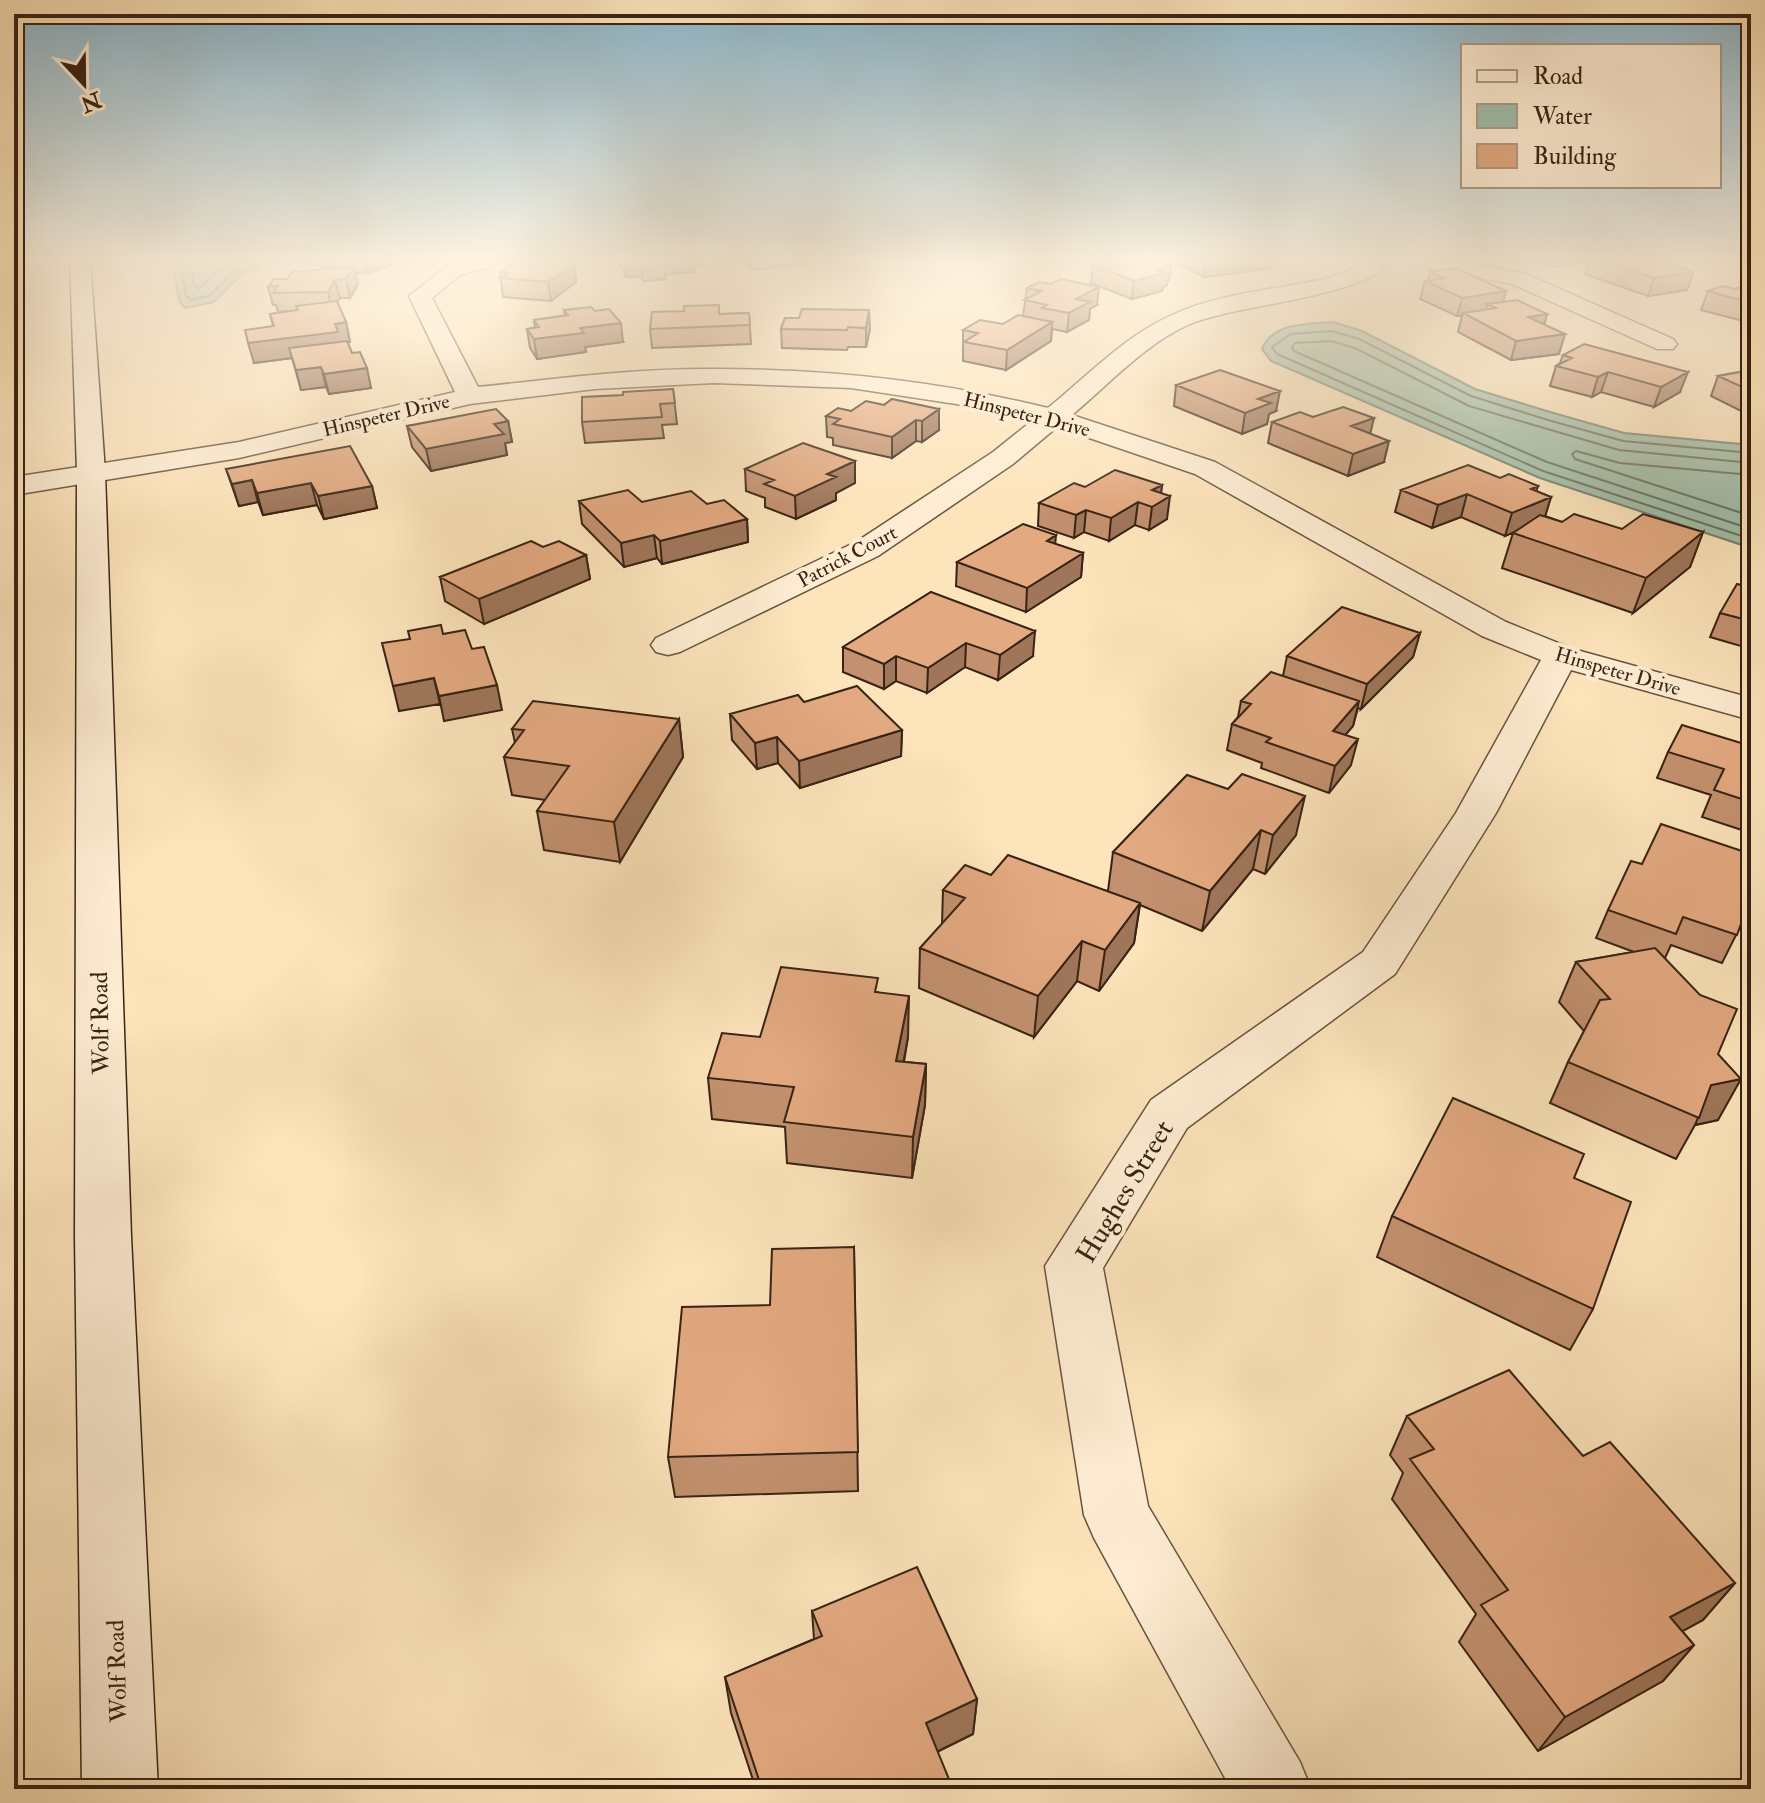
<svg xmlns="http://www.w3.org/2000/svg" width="1765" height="1803" viewBox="0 0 1765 1803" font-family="'IM FELL Double Pica',serif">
  <rect width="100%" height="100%" fill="#fde4bb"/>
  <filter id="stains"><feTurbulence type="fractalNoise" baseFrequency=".0025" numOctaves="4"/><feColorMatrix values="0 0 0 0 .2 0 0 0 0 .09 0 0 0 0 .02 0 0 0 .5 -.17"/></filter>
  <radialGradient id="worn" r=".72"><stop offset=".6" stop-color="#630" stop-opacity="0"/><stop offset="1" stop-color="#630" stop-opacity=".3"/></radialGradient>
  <path fill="#a0bfab" stroke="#76816f" stroke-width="2" d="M171,258h110l-37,14 -30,30 -29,6 -6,-8z
    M1333,322l29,9 113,58 75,23 74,21 127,12v103l-211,-70 -269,-117 -9,-12c11,-27 45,-25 71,-27z"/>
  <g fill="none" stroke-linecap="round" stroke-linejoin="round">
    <path stroke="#6c7160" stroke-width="2" d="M179,258l7,38 5,4 18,-4 30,-30 20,-8
      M189,258l5,28 4,3 35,-31
      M1751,453l-128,-12 -75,-21 -77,-24 -112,-57 -27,-8 -41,3 -19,13 5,7 266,117 208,68
      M1751,463l-132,-13 -150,-44 -114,-58 -24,-7 -36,2 -3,4 2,4 253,111 204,67
      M1751,475l-131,-12 -44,-12 -4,3 3,5 176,57"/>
    <defs>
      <path id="street" d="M478,258h32l-3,4 -47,13 -28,23 46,89c79,-8 158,-19 238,-18 112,0 223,12 332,39 38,-31 77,-72 122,-92 48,-23 105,-26 155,-37 26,-7 42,-21 69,-21 -27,41 -157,45 -206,67 -43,19 -80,60 -116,90l143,47 291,160 67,27 178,49v22l-180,-50 -75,143 -101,161 -208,154 -84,140 45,238 152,256 11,27h-80l-137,-251 -10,-23 -39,-249 106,-166 212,-148 93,-139 85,-153 -59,-24 -287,-162 -138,-47 -44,37 -135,92 -198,96 -12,3 -12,-3 -5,-7 5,-7 200,-96 137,-90 40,-32 -44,-11 -138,-21 -137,-5 -119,6 -125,15 -231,54 -225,37v-18l225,-35 216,-50 -46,-96 37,-29z
        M1399,258h41l86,16 147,65 4,5 -4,5h-16l-145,-65 -103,-20z"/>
      <path id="secondary" d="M70,258h20l15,214 26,764 27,553h-76l-7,-553 2,-764z"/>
    </defs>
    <use href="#street" stroke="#69533e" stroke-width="3"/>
    <use href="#secondary" stroke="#382314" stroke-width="3"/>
    <use href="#street" fill="#feedd3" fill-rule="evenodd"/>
    <use href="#secondary" fill="#feedd3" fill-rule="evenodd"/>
  </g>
  <path fill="#c3916f" stroke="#382314" stroke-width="2" d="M307,258h102l-42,16 -12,-2 3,12 -8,14h-10l-3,4 9,20 4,20h-3l5,11 19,35 -42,6 -3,-7 -25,3 -9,-32 -38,5 19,-37 -3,-12 18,-3 -10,1 -2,-7h-3l-5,-18 19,-8 46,-11 -25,-4z
    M619,258h83l1,6 -9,1 1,7 -30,2 1,5 -23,2 -2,-5 -15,1 -6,-13z
    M741,258h69v6l-57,6z
    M1175,258h98l-1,10 -68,9 -30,-15z
    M1532,258h51l-1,4 -28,5z
    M1590,258h38l65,14 -6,18 -39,6 -63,-22z
    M1172,263l-3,17 -2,1v4l-4,2 -1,4 -30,8 -41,-16 2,-18z
    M574,264l2,18 -25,19 -48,-4 -3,-25z
    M1430,272l73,30 44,12 -3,11 15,29 -48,6 -53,-28 4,-16h-5l-37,-17 5,-18h3z
    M1751,283v40l-50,-13 7,-19 27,-2z
    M1027,288l70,17 -7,4 -1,11 -22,12 -15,-3 -1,12 -45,29 -43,-9v-31l40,-6 20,-8z
    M564,310l59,32 -38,5 1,5 -49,7 -7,-11 -3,-19 8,-1 -1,-8 31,-4z
    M749,313l2,31 -99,4 -2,-19 70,-15z
    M785,318l85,11 -4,18h-18l-1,3 -65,-2 -1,-19z
    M1563,355l117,37 -26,15 -53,-15 -9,5 -42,-11 6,-20 4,-3z
    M1751,370v46l-40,-20 7,-20z
    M1176,385l100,26 -7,3 -2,10 -25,10 -68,-28z
    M673,389l4,35 -15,1 2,13 -79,5 -3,-21 41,-27z
    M892,399l47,31 -17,12 -6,-1 -24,17 -59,-13v-7l-6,-1 -1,-21 58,-11z
    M1313,417l71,45 -36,14 -80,-33 4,-21z
    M508,421l4,21 -7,1 2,12 -76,16 -19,-24 -5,-21z
    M855,461v22l-19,10v7l-40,19 -31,-12v-9l-19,-7 -1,-22z
    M226,469l146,17 5,22 -53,11 -7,-14 -54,10 -5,-13 -19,4z
    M1500,478l38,8 -2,5 15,6 -6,19 17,6 60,7 81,3 -13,35 -57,46 -131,-45 11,-35 3,-2 -11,5 -44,-19 -29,11 -37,-16 6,-22z
    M1162,485l-1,8 6,26 -18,11 -14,-5 -26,16 -25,-9 -10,6 -36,-12 1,-23 46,-16z
    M579,501l63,1 105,17 1,23 -86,22 -5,-6 -33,9 -42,-43z
    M1055,544l28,9 -2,24 -55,35 -70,-26 1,-24z
    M543,547l43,8 4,24 -106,45 -39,-23 -5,-24z
    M1751,577v72l-41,-12 10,-24 25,-27z
    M931,592l102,64 -35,24 -33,-13 -38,26 -31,-12 -12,8 -41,-17v-25z
    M1420,633l-7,24 -52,52 -3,-1 -5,18 -8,9 6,30 -22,28 -68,-25 1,-5 -35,-13 5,-26 6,-7 3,-16 42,-25 4,-20z
    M804,702l98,28 -1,26 -101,32 -22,-25 -21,6 -25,-29 -2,-26z
    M679,719l4,38 -63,105 -76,-12 -7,-39 8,-11 -33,-5 -8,-38 11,-14 -3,-14z
    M1751,746v87l-49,-16 9,-22 -54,-17 11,-26z
    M1187,775l109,60 -31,39 -12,-5 -51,62 -62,-26 -6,38 -35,48 -22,-10 -43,56 -115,-49 1,-40 22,-24 1,-34 48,-15 117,16 5,-39z
    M1751,854v77l-11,-4 -18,36 -51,-18 -6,13 53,96v66l-23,5 -19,34 -126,-56 18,-41 16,-31 -25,-29 17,-40 58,-10 -38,-14 12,-28 34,-46z
    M878,992l30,45 -4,25 22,2 -1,41 -13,73 -125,-15 -2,-36 -73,-8 -4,-41 52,-41z
    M1574,1178l19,131 -23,41 -193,-93 15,-41z
    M854,1247l4,244 -183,6 -7,-40z
    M1407,1416l176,40 152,127 -32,37 -21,11 12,14 -31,36 -125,70 -79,-109 17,-28 -84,-115 11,-26 -13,-18z
    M812,1611l165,88 -4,35 -36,18 16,37h-197l-25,-76 -6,-36 89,-38z"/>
  <path fill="#9f765a" stroke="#382314" stroke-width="2" d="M363,258h46l-42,16z
    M662,258h40l1,6 -9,1 1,7 -30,2 1,5 -23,2 -2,-18z
    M752,258h58v6l-57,6z
    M1215,258h58l-1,10 -68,9 2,-18z
    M1557,258h26l-1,4 -28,5z
    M639,259l2,17 -15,1 -2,-17z
    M1172,263l-3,17 -2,1v4l-4,2 -1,4 -30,8 2,-18 28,-16z
    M574,264l2,18 -25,19 -3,-19z
    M354,267l4,17 -8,14 -4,-19z
    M1693,272l-6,18 -39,6 6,-18z
    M335,280l5,18 -8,12 -4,-18z
    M1099,287l-2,18 -7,4 -1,11 -22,12 2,-19 7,-14z
    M1506,291l-5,19 -14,-6 -2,8 -22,1 -1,3h-5l5,-18z
    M869,310l1,19 -4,18v-19z
    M1547,314l-5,19 -14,-16z
    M346,322l4,20 -9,1 -49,15 -38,5 -6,-20z
    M1052,322l-1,19 -45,29 1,-20z
    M621,323l2,19 -38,5 1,5 -49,7 -3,-20 46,-11z
    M1565,334l-6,20 -48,6 5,-19z
    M321,367l5,20 -25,3 -5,-20z
    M367,368l4,20 -42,6 -5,-20z
    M1608,372l-7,20 -9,5 6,-20z
    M1688,372l-8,20 -26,15 7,-20z
    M1280,391l-4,20 -7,3 -2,10 -25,10 3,-21 13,-14z
    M939,409v21l-17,12v-21z
    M1374,418l-5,21 -18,-13z
    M916,420v21l-24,17v-21z
    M508,421l4,21 -7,1 2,12 -76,16 -5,-22 68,-25z
    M1389,441l-5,21 -36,14 5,-22z
    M855,461v22l-19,10v7l-40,19 -1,-23 32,-22z
    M252,480l6,22 -19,4 -7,-22z
    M311,483l6,22 -54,10 -6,-22z
    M1162,485l-2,17 10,-6 -3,23 -18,11 3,-23v-17z
    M372,486l5,22 -53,11 -6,-23z
    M1538,486l-6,19 19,-8 -7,23 -39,16 7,-23 19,-24z
    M1467,494l-6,23 -29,11 6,-23z
    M1138,502l-3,23 -26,16 2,-23z
    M1086,510l-2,22 -10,6 2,-23z
    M747,519l1,23 -86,22 -2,-23z
    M1703,532l-13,35 -57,46 13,-35z
    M654,535l3,23 -33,9 -3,-24z
    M1056,535l-2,23 -7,-17z
    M1083,553l-2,24 -55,35 1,-24z
    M586,555l4,24 -106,45 -5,-25z
    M1035,631l-2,25 -35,24 2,-25z
    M1420,633l-7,24 -52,52 6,-25z
    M966,643l-1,24 -38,26 1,-25z
    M896,656v25l-12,8v-25z
    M434,678l6,26 -41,7 -6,-25z
    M497,685l5,25 -58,11 -5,-25z
    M1359,701l-6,25 -26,30 6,-25z
    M679,719l4,38 -63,105 -6,-40z
    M902,730l-1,26 -101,32 -1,-27z
    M777,737l1,26 -21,6 -2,-26z
    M1358,739l-7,26 -22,28 6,-27z
    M1305,796l-9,39 -31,39 8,-39z
    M1261,830l-8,39 -51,62 8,-40z
    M1140,903l-6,40 -35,48 6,-41z
    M1082,941l-5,40 -43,56 4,-41z
    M909,996l-1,41 -12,65v-41z
    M926,1064l-1,41 -13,73 1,-41z
    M1741,1079l-23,41 -23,5 16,-40z
    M1735,1583l-32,37 -62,34 29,-37z
    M1694,1645l-31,36 -125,70 27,-34z
    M977,1699l-4,35 -49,24 2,-35z"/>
  <path fill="#e3a981" stroke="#382314" stroke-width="2" d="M623,258h39l2,3 -23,2 -2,-4 -15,1z
    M1122,258h35l15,5 -10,2 7,2 -11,4 6,2 -30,8 -41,-16z
    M1594,258h34l4,1 22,-1 39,14 -39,6z
    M519,260l55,4 -26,18 -48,-4 8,-5 -8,-1z
    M354,267l-8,12 -11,1 -7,12 -55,1 5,-7 -10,1 6,-8h13l5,-7z
    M1456,268l50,23 -44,7 -37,-17 20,-3 -15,-6z
    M1061,279l38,8 -23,12 14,3 -21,11 -27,-5 5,-3 -23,-5 18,-9 -15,-3 12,-6 12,2z
    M1751,283v20l-43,-12 15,-5 12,3z
    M1517,300l30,14 -19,3 37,17 -49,7 -53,-28 33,-5 -9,-4z
    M337,301l9,21 -11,2 3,8 -90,11 -3,-13 29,-4 -4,-12 28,-4 -2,-4z
    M719,305v9l30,-1 1,12 -100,4 2,-17 32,-1v-5z
    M591,307l4,4 14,-2 12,14 -41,5 4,5 -50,6 -7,-10 12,-2 -5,-7 34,-5 -4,-5z
    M802,309l67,1 -3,18 -18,-1 -1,3 -66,-1 4,-11h14z
    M1018,315l34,7 -45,28 -43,-8 14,-9 -15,-3 17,-10 23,4z
    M347,341l5,12 8,-1 7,16 -43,6 -3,-7 -25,3 -7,-22z
    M1584,344l104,28 -27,15 -53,-15 -10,5 -42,-11 16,-8 -9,-3z
    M1220,370l60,21 -22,8 13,4 -26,10 -69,-28z
    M1751,370v21l-33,-15z
    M673,389l2,14 -15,1 2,13 -80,5v-25l41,-2v-3z
    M892,399l47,10 -17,12 -6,-1 -24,17 -59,-13 7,-5 -14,-3 12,-8 13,3 15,-10 18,4z
    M1343,407l31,11 -23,8 38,15 -36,13 -81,-32 28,-10 13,5z
    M496,409l12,12 -14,3 10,10 -78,15 -19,-23z
    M803,443l52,18 -28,13 9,3 -41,19 -31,-12 10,-4 -29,-11z
    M350,446l22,40 -54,10 -7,-13 -54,10 -5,-13 -20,4 -6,-15z
    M1468,465l32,13 9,-4 29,12 -7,3 20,8 -39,16 -45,-19 -29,11 -37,-15z
    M1115,470l47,15 -10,5 18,6 -18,11 -14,-5 -27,16 -25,-8 -10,5 -37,-12 35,-20 11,4z
    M628,490l14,12 49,-11 16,13 17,-4 23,19 -87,22 -6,-6 -33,8 -42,-42z
    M1574,514l48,15 21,-15 60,18 -57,46 -133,-45 27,-18 22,7z
    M1023,524l33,11 -9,6 36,12 -56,35 -70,-26z
    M531,541l12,6 16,-6 27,14 -107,44 -39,-22z
    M1751,577v44l-31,-8 17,-29 8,2z
    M931,592l104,39 -35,24 -34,-12 -38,25 -32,-12 -12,8 -41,-17z
    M1342,607l78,26 -53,51 -80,-28z
    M441,625l2,9 22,-4 7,19 12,-2 13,38 -58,11 -5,-18 -41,8 -11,-43 28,-4 -2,-8z
    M1271,672l88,29 -26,30 25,8 -23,27 -69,-24 5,-4 -39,-14 19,-20 -10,-3z
    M857,686l45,44 -103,31 -22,-24 -22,6 -25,-29 68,-19 6,7z
    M533,701l146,18 -65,103 -77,-11 32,-45 -65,-9 20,-27 -12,-1z
    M1682,725l69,21v56l-37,-12 10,-21 -56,-17z
    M1242,774l63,22 -32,39 -12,-5 -51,61 -97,-39 74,-77 41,14z
    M1661,824l90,30v45l-1,-1 -13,37 -54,-18 -7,17 -68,-24 23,-49 11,3z
    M1008,855l132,48 -35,47 -23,-9 -44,55 -118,-48 45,-50 -22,-8 22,-25 26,10z
    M1655,948l45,47 37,14 -19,45 23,25 -30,6 -12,33 -131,-56 32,-62 10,-1 -34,-37z
    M781,967l97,11 -3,14 34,4 -13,65 30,3 -13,73 -129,-15 10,-35 -86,-9 14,-45 38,4z
    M1453,1098l131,56 -10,24 57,24 -38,107 -201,-93z
    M854,1247l4,205 -190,5 14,-150 88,-2 2,-56z
    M1509,1370l74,86 27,-14 125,141 -65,34 24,28 -129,72 -84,-112 27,-15 -98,-131 24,-10 -27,-33z
    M917,1567l60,132 -51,24 27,66h-191l-37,-112 97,-41 -10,-25z"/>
  <linearGradient id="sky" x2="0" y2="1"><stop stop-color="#8bb8d0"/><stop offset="0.51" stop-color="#fef3e0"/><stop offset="1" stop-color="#fef3e0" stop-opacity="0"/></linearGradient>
  <rect width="1765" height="510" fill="url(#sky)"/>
  <g text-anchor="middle" stroke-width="8" stroke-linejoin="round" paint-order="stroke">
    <g font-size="20" fill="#382314" stroke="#feedd3">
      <text transform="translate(1027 414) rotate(14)" y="7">Hinspeter Drive</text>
      <text transform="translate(386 415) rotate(-13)" y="7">Hinspeter Drive</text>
      <text transform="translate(847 556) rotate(-28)" y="7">Patrick Court</text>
      <text transform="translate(1618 671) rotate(16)" y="7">Hinspeter Drive</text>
    </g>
    <g font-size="24" fill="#382314" stroke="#feedd3">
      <text transform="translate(100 1023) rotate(-91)" y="8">Wolf Road</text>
      <text transform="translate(117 1671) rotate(-92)" y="8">Wolf Road</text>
    </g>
    <g font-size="28" fill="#382314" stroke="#feedd3">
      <text transform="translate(1124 1191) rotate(-59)" y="10">Hughes Street</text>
    </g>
  </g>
  <rect width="1765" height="1803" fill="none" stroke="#fde4bb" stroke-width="48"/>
  <rect x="16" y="16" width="1733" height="1771" fill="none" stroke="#382314" stroke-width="4"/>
  <rect x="24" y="24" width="1717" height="1755" fill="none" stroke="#382314" stroke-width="2"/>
  <rect x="1461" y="44" width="260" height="144" fill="#feedd3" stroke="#af9c87" stroke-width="2"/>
  <rect x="1477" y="70" width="40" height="12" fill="#feedd3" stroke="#af9c87" stroke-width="2"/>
  <text x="1533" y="84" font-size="24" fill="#382314">Road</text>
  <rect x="1477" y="104" width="40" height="24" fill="#a0bfab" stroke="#af9c87" stroke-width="2"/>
  <text x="1533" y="124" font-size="24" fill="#382314">Water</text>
  <rect x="1477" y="144" width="40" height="24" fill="#e3a981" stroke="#af9c87" stroke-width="2"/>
  <text x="1533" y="164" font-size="24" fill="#382314">Building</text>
  <g transform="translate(84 84) rotate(158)" stroke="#feedd3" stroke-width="6" paint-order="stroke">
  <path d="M0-6L14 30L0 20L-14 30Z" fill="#382314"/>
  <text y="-12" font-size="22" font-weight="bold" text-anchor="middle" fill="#382314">N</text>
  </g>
  <rect width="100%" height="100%" filter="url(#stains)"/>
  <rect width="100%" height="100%" fill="url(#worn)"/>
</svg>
